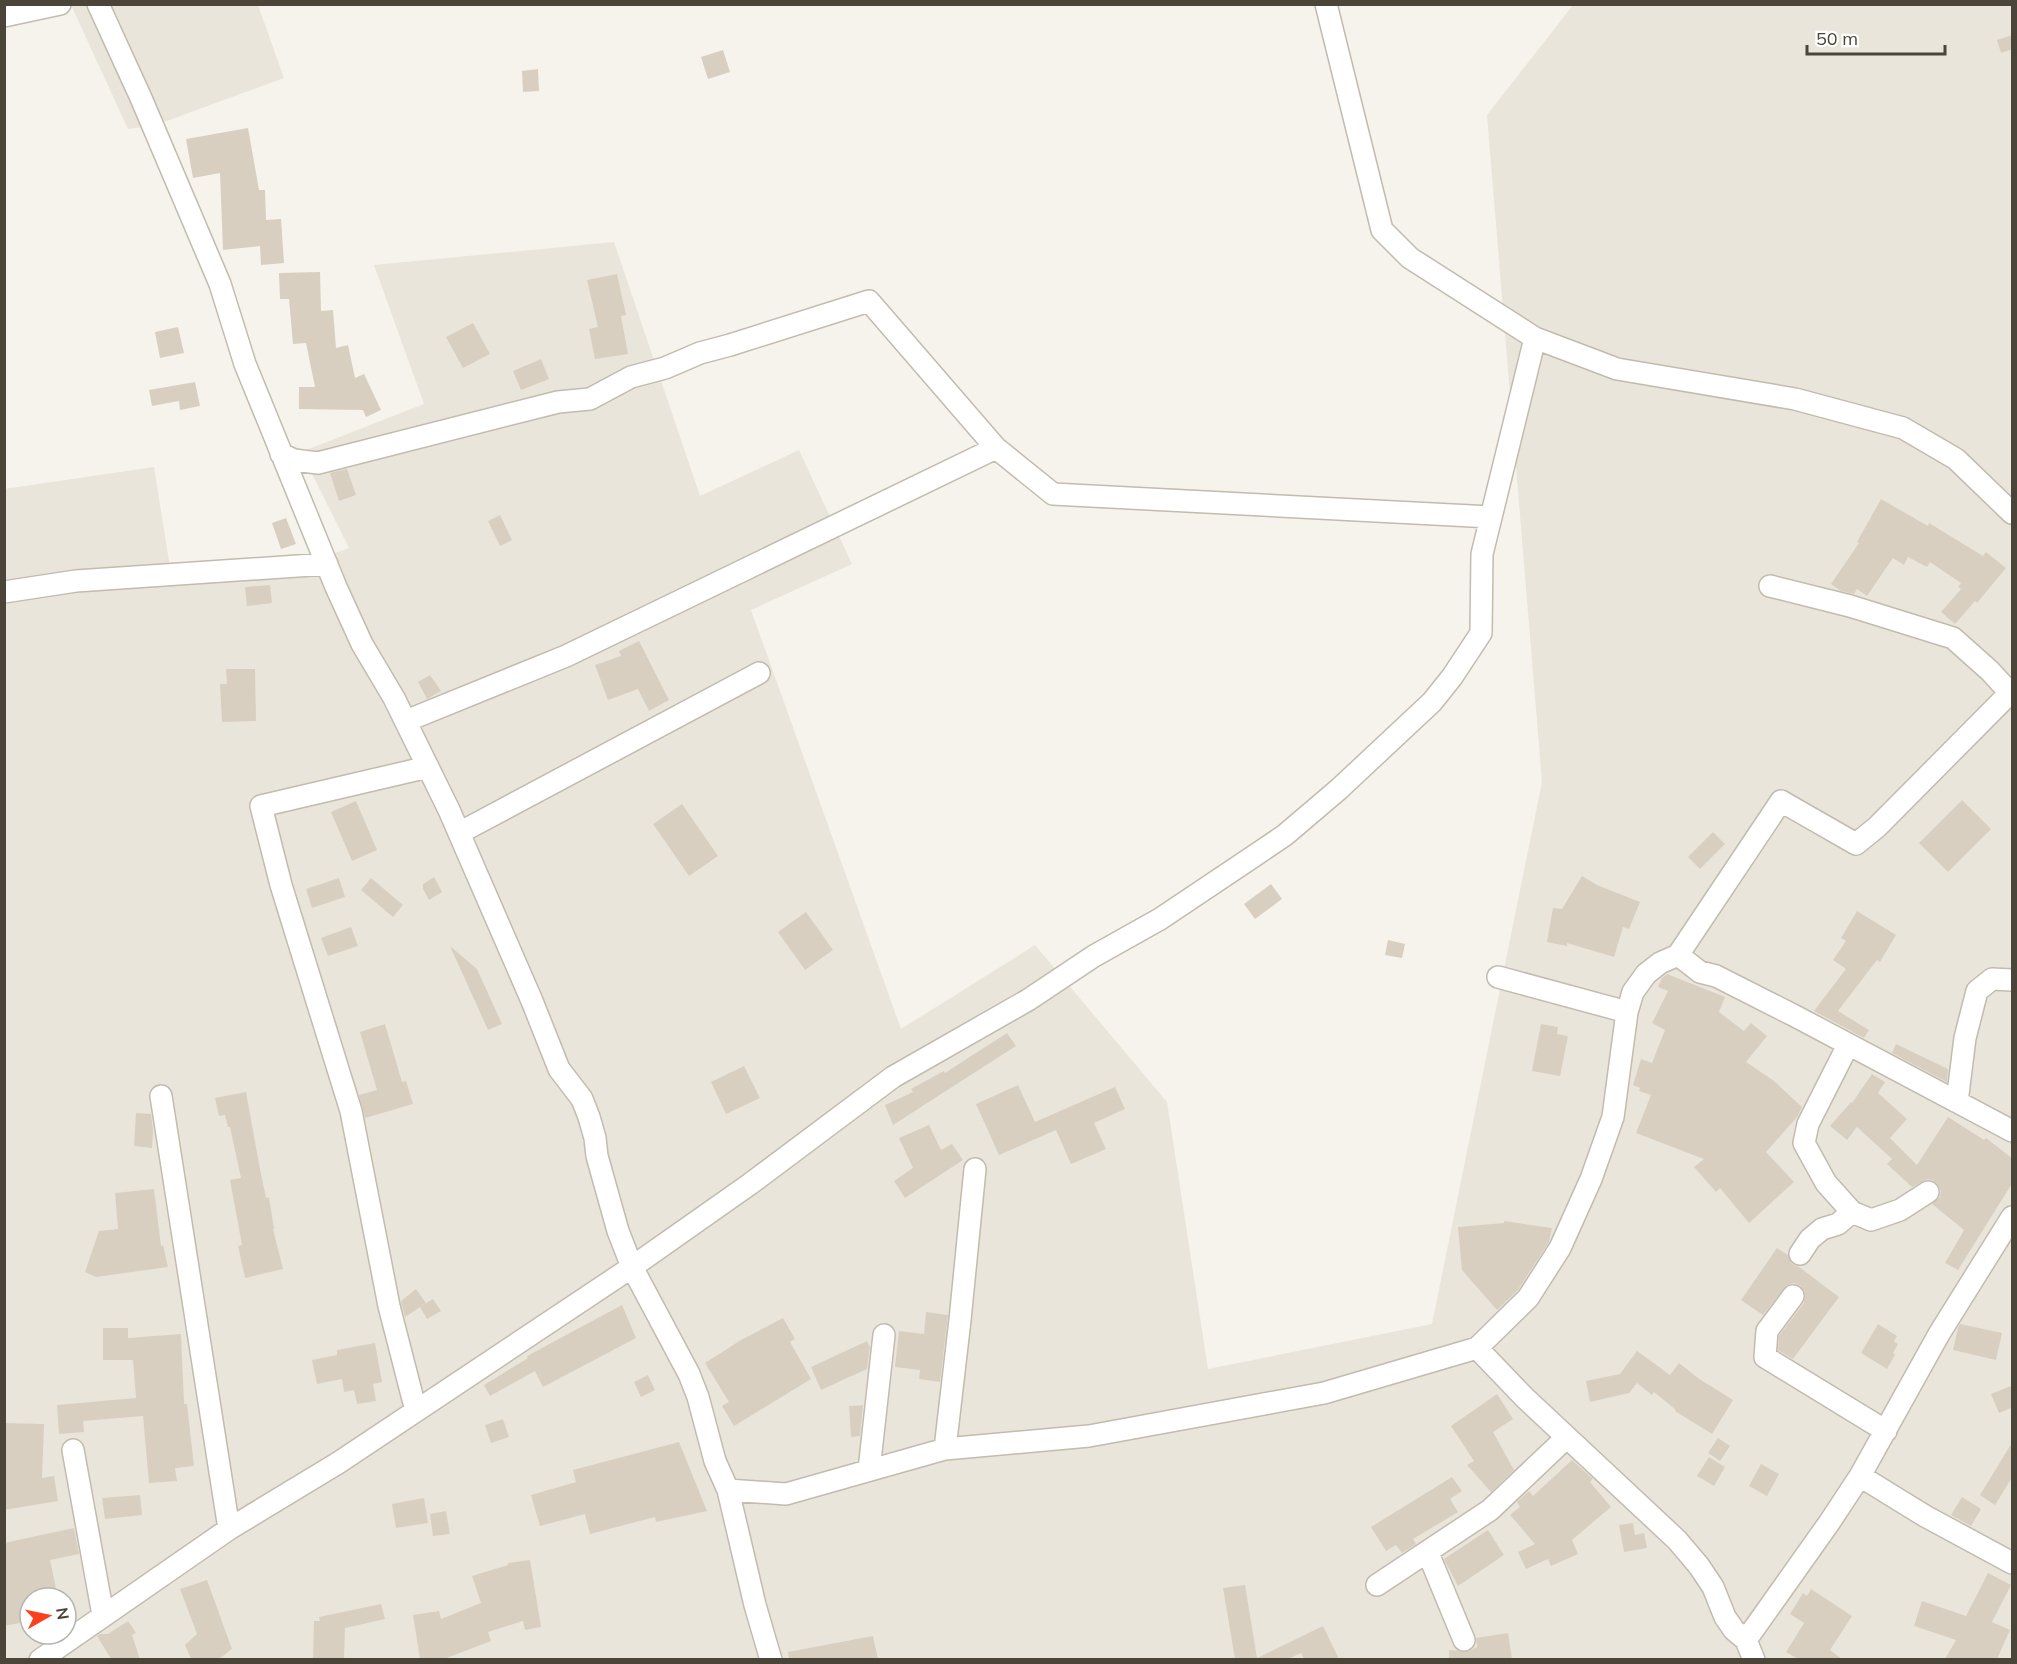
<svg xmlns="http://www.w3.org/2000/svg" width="2017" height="1664" viewBox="0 0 2017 1664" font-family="Mulish,sans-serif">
  <rect width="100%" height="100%" fill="#f6f3ec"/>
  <path fill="#eae5da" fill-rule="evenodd" d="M71,5h187l26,73 -131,48 -25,3z
    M1573,5h439v1654h-2007l-1,-1170 150,-22 19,119 114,-16 62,-22 -48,-96 123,-48 -50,-139 240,-23 86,254 99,-46 53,114 -101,46 150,419 134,-84 132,157 41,267 224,-45 110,-542 -55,-667zM30,1598h36v36h-36z"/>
  <path fill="#d8cfc1" d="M2013,35v14l-12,4 -4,-13z
    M723,50l7,22 -22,7 -7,-22z
    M538,69l1,22 -16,1 -1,-21z
    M248,128l11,62h6l1,30 15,-1 3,44 -23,2 -1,-19 -37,4 -3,-77 -27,5 -7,-39z
    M320,272l1,39 12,-1 3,38 12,-3 7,33 9,-4 17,36 -15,7 -3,-7 -64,-1v-22h16l-9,-44 -13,1 -4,-45h-9l-1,-26z
    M617,274l9,41 -5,1 7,38 -33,5 -6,-30 9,-2 -11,-47z
    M473,323l17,31 -27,14 -17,-31z
    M178,327l6,26 -24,5 -5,-26z
    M541,359l8,20 -28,11 -8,-19z
    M195,382l5,24 -20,4 -1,-9 -27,5 -3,-16z
    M347,469l9,26 -17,6 -9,-28z
    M1881,499l47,27 1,-3 54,33 3,-4 20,16 -29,35 -2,-2 -20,23 -14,-12 20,-23 -3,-2 3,-4 -31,-21 -3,5 -19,-10 -4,8 -11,-7 -26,38 -10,-7 -3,5 -13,-3 -10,-7 28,-41 -2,-1z
    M500,515l12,25 -12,6 -12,-25z
    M286,518l10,26 -15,5 -9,-26z
    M270,585l2,18 -25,3 -2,-19z
    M639,641l30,59 -20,11 -11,-22 -30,11 -13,-35 26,-9 -2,-5z
    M226,669h29l1,52 -34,1 -2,-38h7z
    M430,675l11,16 -14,8 -9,-17z
    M1962,800l29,29 -43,43 -29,-29z
    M356,801l21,49 -25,11 -21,-49z
    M682,804l36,52 -29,20 -36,-52z
    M1713,832l12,12 -25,25 -12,-12z
    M1582,876l15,9 43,17 -11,27 -6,-2 -9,30 -47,-14v3l-20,-4 6,-34 9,1z
    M434,877l8,15 -13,8 -6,-11v-5z
    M339,878l6,19 -33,11 -6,-19z
    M371,878l32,27 -10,12 -32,-27z
    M1271,884l11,15 -27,20 -11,-15z
    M1857,911l39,24 -16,27 -3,-2 -39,51 31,19 -5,8 -50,-27 32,-42 -13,-9 13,-19 -5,-3z
    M806,912l27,38 -28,20 -27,-38z
    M351,927l7,19 -30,10 -7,-18z
    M1388,940l17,4 -3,14 -17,-3z
    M450,946l27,23 25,55 -14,6z
    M1667,974l58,23 -6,15 25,19 7,-8 16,13 -21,26 28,19 28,26 -5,10 -31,35 28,30 -45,41 -29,-35 -4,4 -22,-25 10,-8 -68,-26 15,-38 -12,-4 1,-3 -7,-3 8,-26 11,4 13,-33 -13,-7 16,-32 -10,-4 4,-9z
    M385,1024l17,58 4,-1 7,23 -48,14 -6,-23 18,-5 -17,-58z
    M1541,1024l17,3 -1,7 11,2 -8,40 -28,-5z
    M1007,1033l9,13 -123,79 -8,-20 28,-13 -2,-3 33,-18 1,2z
    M1896,1044l52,25 -1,13 -55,-29z
    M744,1066l16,32 -34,16 -15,-32z
    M1872,1074l13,8 -7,11 29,26 -17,19 27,27 31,-48 36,23 2,-2 27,21v23l-55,88 -13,-7 19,-33 -32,-26 8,-7 1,-6 -3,-6 -5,-5 -6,-1 -15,8 -25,-23 5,-5 -35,-32 -10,13 -17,-14 21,-24 1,1z
    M1018,1085l17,37 80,-35 10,22 -31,14 12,26 -35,15 -15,-34 -57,25 -23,-51z
    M246,1092l14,77 6,29 3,-1 5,32h-1l10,40 -38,9 -7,-32 4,-1 -12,-65 11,-2 -11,-51h-2l-3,-12 -6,1 -4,-18z
    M136,1113l15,1 2,16 -1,18 -18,-2z
    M929,1125l12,25 11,-6 11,16 -58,38 -11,-17 19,-13 -14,-30z
    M154,1189l7,57 2,-1 5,22 -72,10 -11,-5 14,-41 19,-2 -3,-36z
    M1504,1221l48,7 -3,14 -31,48 -21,20 -35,-40 -4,-43 46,-4z
    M1777,1248l11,7 4,9 7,3 40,30 -46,62 -15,-9 1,-14 25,-33 1,-11 -4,-6 -7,-3 -7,2 -24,30 -22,-15z
    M416,1289l10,14 -21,14 -4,-16z
    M433,1299l8,12 -14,8 -7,-12z
    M622,1305l14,33 -93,49 -8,-16 -45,25 -6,-11 44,-27 -1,-2z
    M926,1312l22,3 -8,67 -21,-3 1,-9 -25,-3 4,-36 25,3z
    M783,1318l12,21 -5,3 21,37 -77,47 -12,-20 7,-4 -24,-39 36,-23z
    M1878,1324l19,12 -3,5 4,3 -5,9 2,2 -8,14 -26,-16z
    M1960,1324l42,9 -6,27 -43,-10 5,-22z
    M103,1328h25v10l53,-4 3,70h3l7,62 -19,2 2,13 -28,2 -6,-67 -60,5 1,11 -25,2 -2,-29 79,-7 -3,-38h-30z
    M867,1341l3,6 -3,22 -46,21 -10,-23z
    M375,1343l7,39 -9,2 3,17 -19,3 -3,-14 -10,2 -2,-13 -25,5 -5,-24 25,-5v-5z
    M1637,1351l33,24 9,-12 19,15 35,22 -21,34 -37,-23 1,-1 -22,-18 -2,3 -15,-12 -8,10 -39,9 -4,-21 34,-7z
    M648,1375l7,15 -14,7 -7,-15z
    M2013,1385v22l-14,6 -8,-19z
    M1497,1394l16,25 -20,13 21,38 -23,22 -24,-27 7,-4 -23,-35z
    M863,1405l-3,31 -9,1 -2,-31z
    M503,1419l6,18 -18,6 -6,-18z
    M4,1423l40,1 -2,54 12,-2 4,25 -54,9z
    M1718,1438l12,8 -10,15 -12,-8z
    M2013,1441v35l-18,29 -15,-10z
    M679,1442l28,69 -51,11 -1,-5 -65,17 -5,-20 -45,12 -9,-31 45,-13 -3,-12z
    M1709,1457l16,10 -11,19 -17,-10z
    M1572,1460l21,19 -3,3 21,25 -39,33 6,14 -27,12 -3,-7 -22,10 -8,-17 17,-8 -25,-29 10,-8 -3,-5 12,-11 4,5z
    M1761,1464l18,10 -12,22 -18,-10z
    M1452,1477l10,14 -12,8 8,13 -45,27 3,5 -14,9 -6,-8 -10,6 -15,-24z
    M140,1495l2,20 -37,4 -3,-21z
    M1962,1497l19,12 -10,17 -20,-11z
    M424,1498l4,25 -32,5 -4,-24z
    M446,1511l4,23 -17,2 -3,-22z
    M1633,1523l2,12 9,-2 3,15 -23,4 -5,-27z
    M74,1528l5,26 -29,6 8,38h-28v23l-26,5v-83z
    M1488,1530l16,25 -46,31 -14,-27z
    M530,1560l11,67 -16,3 -2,-9 -35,11 3,9 -47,18h-24l-7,-44 26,-4 2,8 40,-16 -9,-27 36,-11v-2z
    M1988,1573l23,12 -19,37 18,8 -13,29h-52l11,-19 -42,-14 8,-25 44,15z
    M207,1580l25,69 -13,10h-28l-6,-14 12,-11 -17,-45z
    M1245,1585l12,73 66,-32 16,33h-35l-3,-6 -13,6h-53l-12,-71z
    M1811,1589l41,27 -22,34 12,9h-44l-12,-7 18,-29 -14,-9 13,-21 4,3z
    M381,1604l4,15 -40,9 -1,31h-31l1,-38h6l-1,-4z
    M128,1621l8,12 -4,2 8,24h-29l-14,-23 3,-2h8z
    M1508,1633l4,26h-63v-9l20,1 8,-4 -1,-9z
    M873,1636l5,23h-89l-1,-7z"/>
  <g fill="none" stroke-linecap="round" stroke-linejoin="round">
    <defs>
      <path id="minor" d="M98,4l43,94 79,186 25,80 91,223 26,57 32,54 55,112 83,191 27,68 23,30 7,18 6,21 2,18 21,75 14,36 57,107 9,23 17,64 13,29 27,115 16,55
        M1326,4l56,226 28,28 125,80 82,31 178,30 108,29 53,31 56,54
        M4,16l56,-12
        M281,454l13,6 24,3 240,-61 32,-3 41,-22 34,-9 35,-15 30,-8 139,-44 127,147 57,46 438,23
        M1770,586l80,20 103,32 37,33 22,24
        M4,592l72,-11 251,-17
        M406,721l160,-65 430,-208
        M459,833l300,-160
        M1678,955l22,17 16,4 79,40 217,115
        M1498,977l129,35
        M1848,1045l-40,79 -4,19 22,40 26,29 19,8 29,-10 28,-18
        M161,1096l68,433
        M1957,1102l8,-64 12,-47 15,-12 20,1
        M1800,1254l10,-15 12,-10 16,-5 14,-12
        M1793,1296l-26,35 -2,26 121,74
        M1477,1348l48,50 152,142 22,26 14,21 12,30 9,13 12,10 8,20
        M416,1411l-27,-105 -38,-195 -70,-226 -20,-79 167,-39
        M945,1449l15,-129 15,-151
        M73,1450l30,165
        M869,1470l15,-135
        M1860,1476l65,40 87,47
        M728,1490l58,4 159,-45 144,-13 235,-43 153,-45 51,-50 32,-50 31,-69 22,-62 14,-105 6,-20 13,-18 14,-11 18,-8 103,-154 75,43 21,-17 133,-134
        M1428,1553l36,87
        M1377,1585l113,-75 77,-73
        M1746,1640l83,-117 31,-47 79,-142 73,-117
        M40,1660l189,-131 109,-66 294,-196 118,-83 143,-107 135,-77 66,-44 66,-37 97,-65 28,-19 54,-46 93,-87 20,-25 29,-44 1,-79 53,-216"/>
    </defs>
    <use href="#minor" stroke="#c2bbae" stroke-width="24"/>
    <use href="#minor" stroke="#fff" stroke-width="21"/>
  </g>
  <rect width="2017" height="1664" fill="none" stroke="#4b4439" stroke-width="12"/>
  <g transform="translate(48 1616) rotate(81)"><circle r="28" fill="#ffffff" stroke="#b7b4b0" stroke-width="1.5"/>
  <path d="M0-4.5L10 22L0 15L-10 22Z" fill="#fc3f1d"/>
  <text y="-9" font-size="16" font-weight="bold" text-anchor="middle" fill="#4b4439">N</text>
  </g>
  <path d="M1807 45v9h138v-9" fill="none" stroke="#4b4439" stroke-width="3"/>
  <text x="1816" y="45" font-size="18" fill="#4b4439" stroke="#ffffff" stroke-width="4.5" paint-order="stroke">50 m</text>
</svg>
